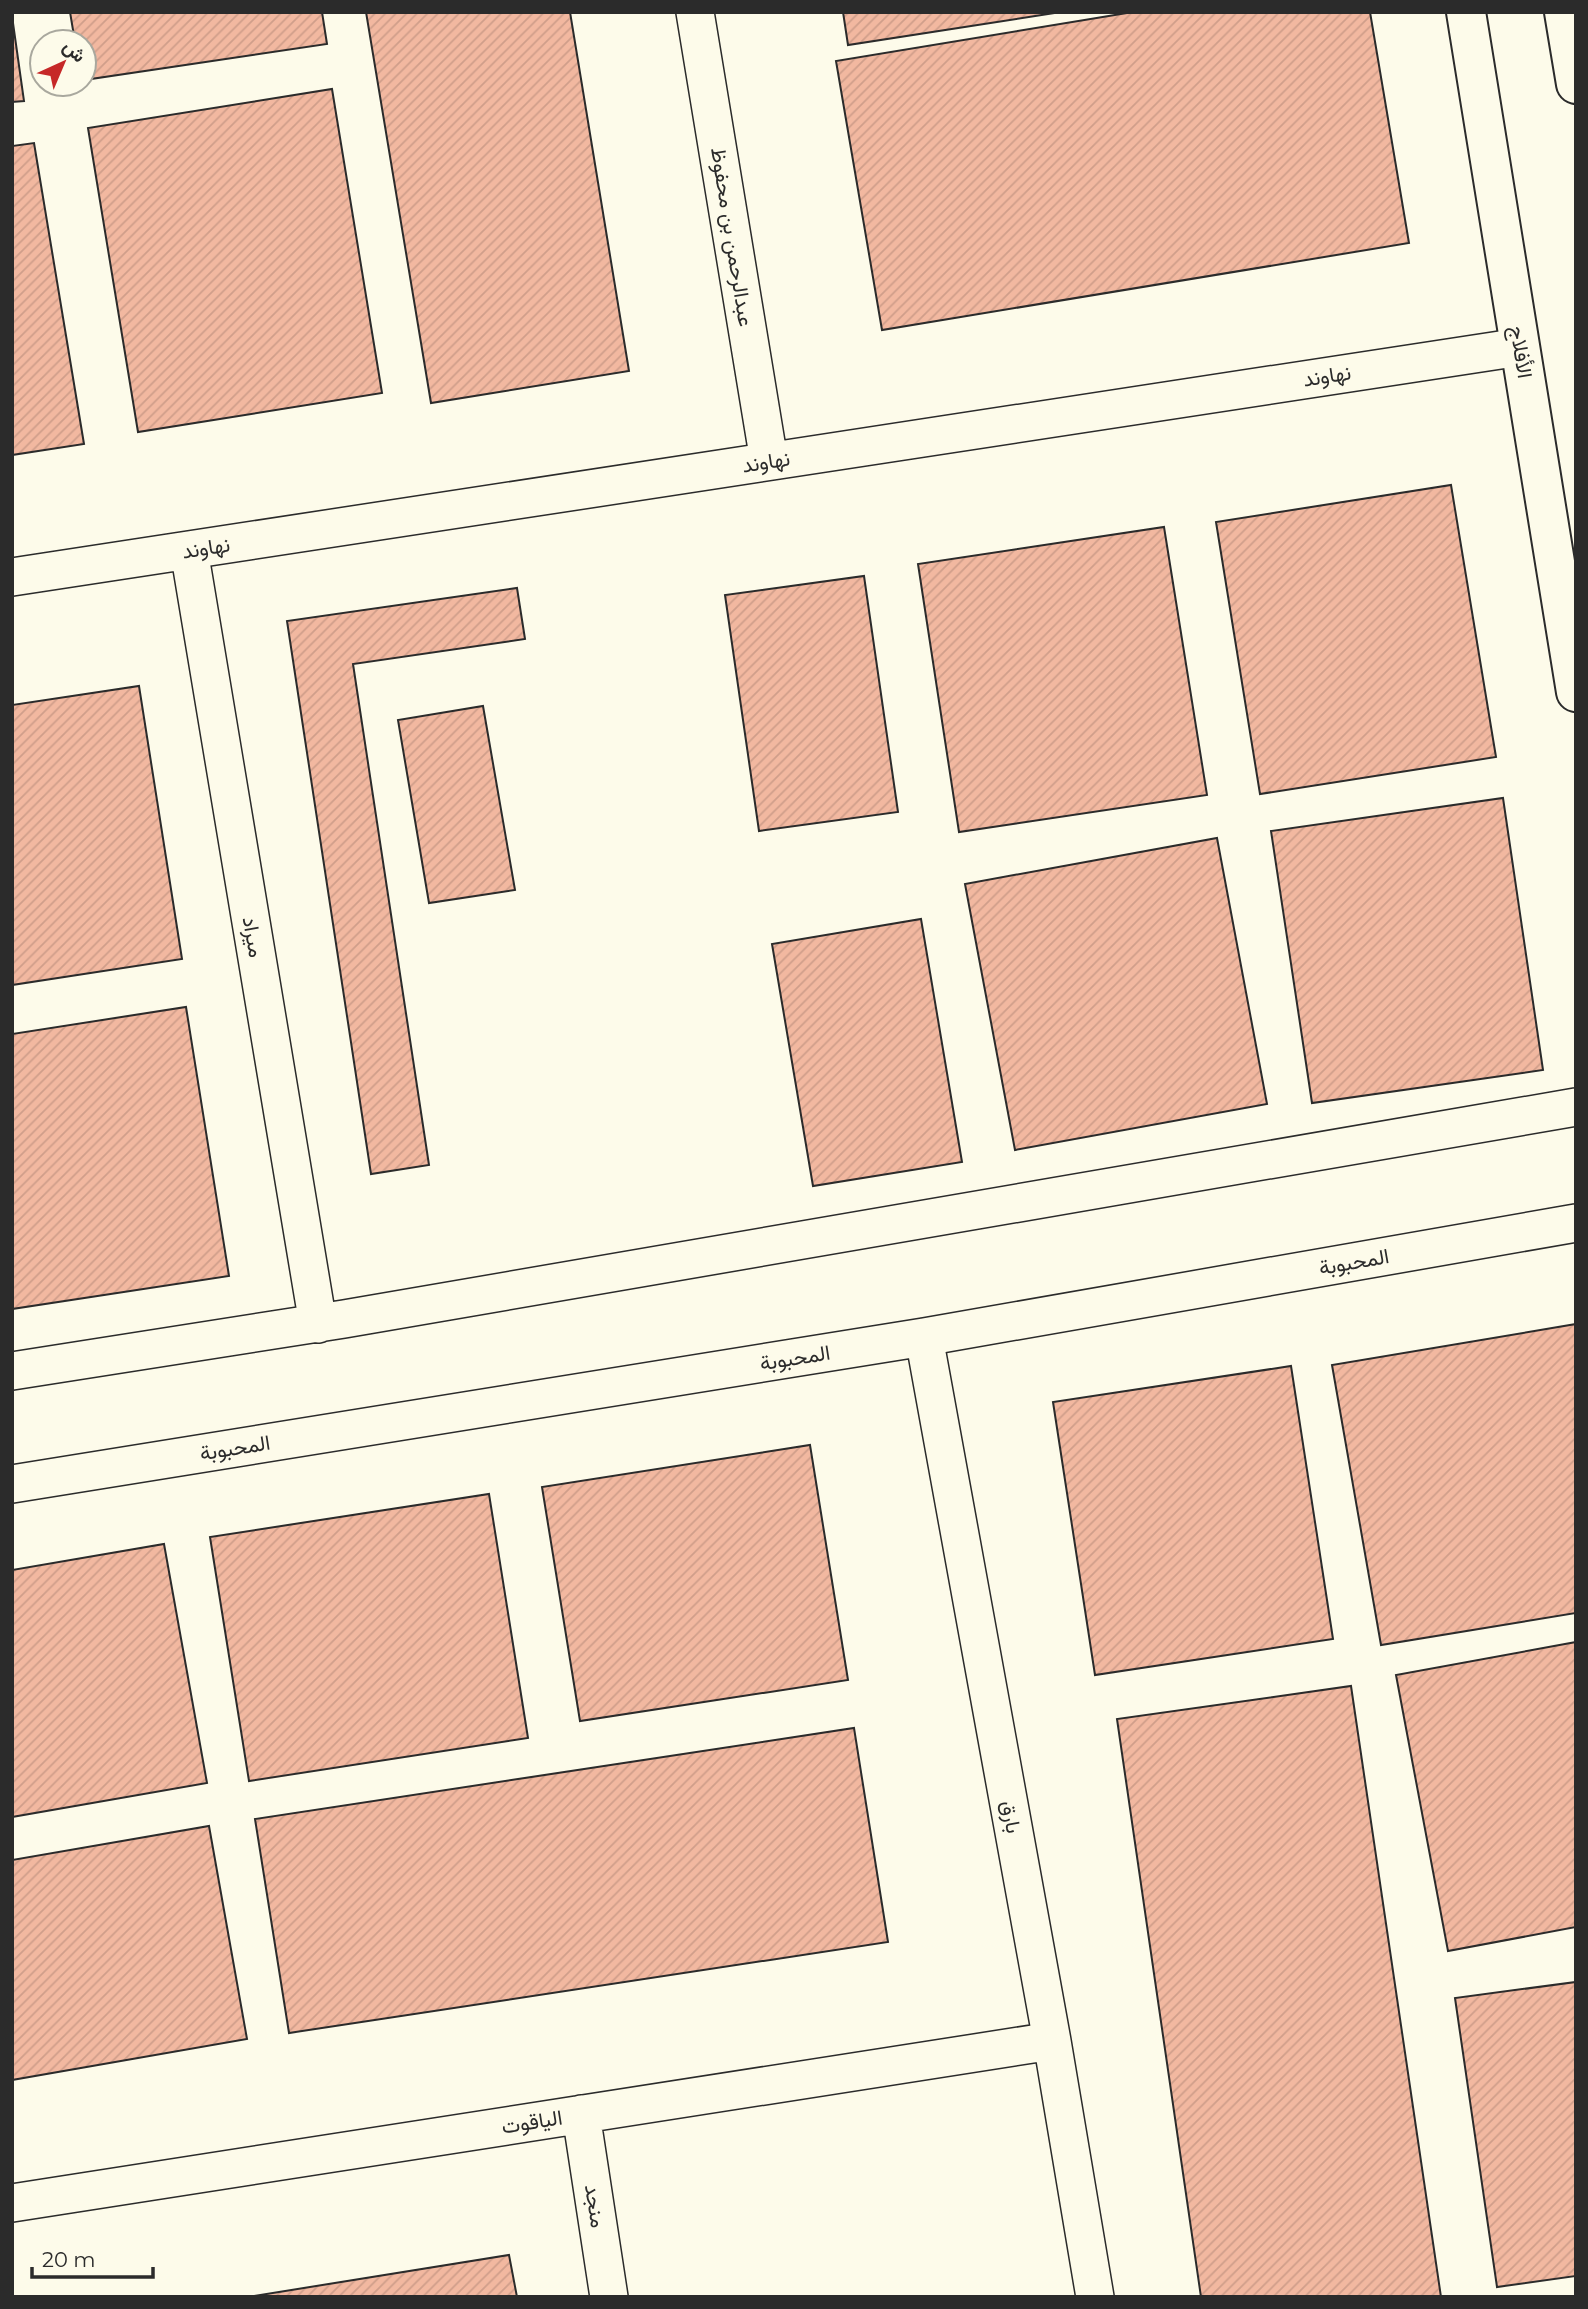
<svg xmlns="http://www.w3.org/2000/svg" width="1588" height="2309" viewBox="0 0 1588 2309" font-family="Montserrat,Vazirmatn,sans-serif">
  <defs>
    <pattern id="building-hatch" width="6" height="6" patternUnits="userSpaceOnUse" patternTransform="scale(1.75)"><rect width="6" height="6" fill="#f2b8a0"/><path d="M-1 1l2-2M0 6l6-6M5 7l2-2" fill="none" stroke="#d09e8a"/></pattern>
  </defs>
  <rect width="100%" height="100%" fill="#fdfbea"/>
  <path fill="url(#building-hatch)" stroke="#2b2b2b" stroke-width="2" d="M70,12h252l5,32 -243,36v-38h-9z
    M366,12h204l59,359 -198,32z
    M843,12h218l-213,33z
    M1133,12h237l39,231 -527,87 -46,-269z
    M12,16l12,85 -12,1z
    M332,89l50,304 -244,39 -50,-304z
    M34,143l50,301 -72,11v-309z
    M1451,485l45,272 -236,37 -44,-272z
    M1164,527l43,268 -248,37 -41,-268z
    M864,576l34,236 -139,19 -34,-236z
    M517,588l8,51 -172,25 76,501 -58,9 -84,-553z
    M139,686l43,273 -170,26v-280z
    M483,706l32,184 -86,13 -31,-183z
    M1503,798l40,272 -231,33 -41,-272z
    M1217,838l50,266 -252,46 -50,-266z
    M921,919l41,243 -149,24 -41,-242z
    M186,1007l43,269 -217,33v-275z
    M1576,1324v289l-195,32 -49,-280z
    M1291,1366l42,273 -238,36 -42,-273z
    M810,1445l38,235 -268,41 -38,-234z
    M489,1494l39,244 -279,43 -39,-244z
    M164,1544l43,239 -195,34v-247z
    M1576,1642v285l-128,24 -52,-276z
    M1351,1686l90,611h-240l-84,-578z
    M854,1728l34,214 -599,91 -34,-214z
    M209,1826l38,213 -235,41v-220z
    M1576,1982v294l-79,11 -42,-289z
    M509,2255l8,42 -263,-1z"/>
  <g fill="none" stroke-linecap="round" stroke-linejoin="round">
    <defs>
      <path id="minor" d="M695,12l74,449
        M189,550l129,774
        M12,577l1508,-230
        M924,1337l128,704 43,256
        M12,1371l332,-52 1232,-212
        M12,1484l912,-147 652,-114
        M581,2114l28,183
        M12,2203l1040,-162"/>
      <path id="tertiary" d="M1466,12l110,680
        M1564,12l12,72"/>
    </defs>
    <use href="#minor" stroke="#2b2b2b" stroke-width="40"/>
    <use href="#tertiary" stroke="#2b2b2b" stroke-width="42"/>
    <use href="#minor" stroke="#fdfbea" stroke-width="37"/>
    <use href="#tertiary" stroke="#fdfbea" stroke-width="38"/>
  </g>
  <g text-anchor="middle" stroke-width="5" stroke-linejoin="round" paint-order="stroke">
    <g font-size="21" fill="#2b2b2b" stroke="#fdfbea">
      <text transform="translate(732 237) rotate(81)" y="7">عبدالرحمن بن محفوظ</text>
      <text transform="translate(1521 352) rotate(81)" y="7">الأفلاج</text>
      <text transform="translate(1327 376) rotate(-9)" y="7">نهاوند</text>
      <text transform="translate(766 462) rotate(-9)" y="7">نهاوند</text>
      <text transform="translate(206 548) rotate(-9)" y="7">نهاوند</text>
      <text transform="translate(253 937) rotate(80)" y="7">ميراد</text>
      <text transform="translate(1354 1262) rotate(-10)" y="7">المحبوبة</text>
      <text transform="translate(795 1358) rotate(-9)" y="7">المحبوبة</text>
      <text transform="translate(235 1448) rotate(-9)" y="7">المحبوبة</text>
      <text transform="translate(1011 1817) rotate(80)" y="7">بارق</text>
      <text transform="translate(532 2122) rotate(-9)" y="7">الياقوت</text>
      <text transform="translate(595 2206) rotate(81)" y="7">منجد</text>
    </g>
  </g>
  <rect width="1588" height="2309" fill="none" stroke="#2b2b2b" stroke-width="28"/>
  <g transform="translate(63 63) rotate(44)"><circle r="33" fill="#fdfbea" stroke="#a9a89e" stroke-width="2"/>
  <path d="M0-5L12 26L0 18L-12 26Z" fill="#c62828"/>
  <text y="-10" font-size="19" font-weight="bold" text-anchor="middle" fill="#2b2b2b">ش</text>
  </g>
  <path d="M32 2267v10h121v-10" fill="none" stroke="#2b2b2b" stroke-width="3.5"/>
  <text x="42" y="2267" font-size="21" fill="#2b2b2b" stroke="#fdfbea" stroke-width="5" paint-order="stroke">20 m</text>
</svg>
